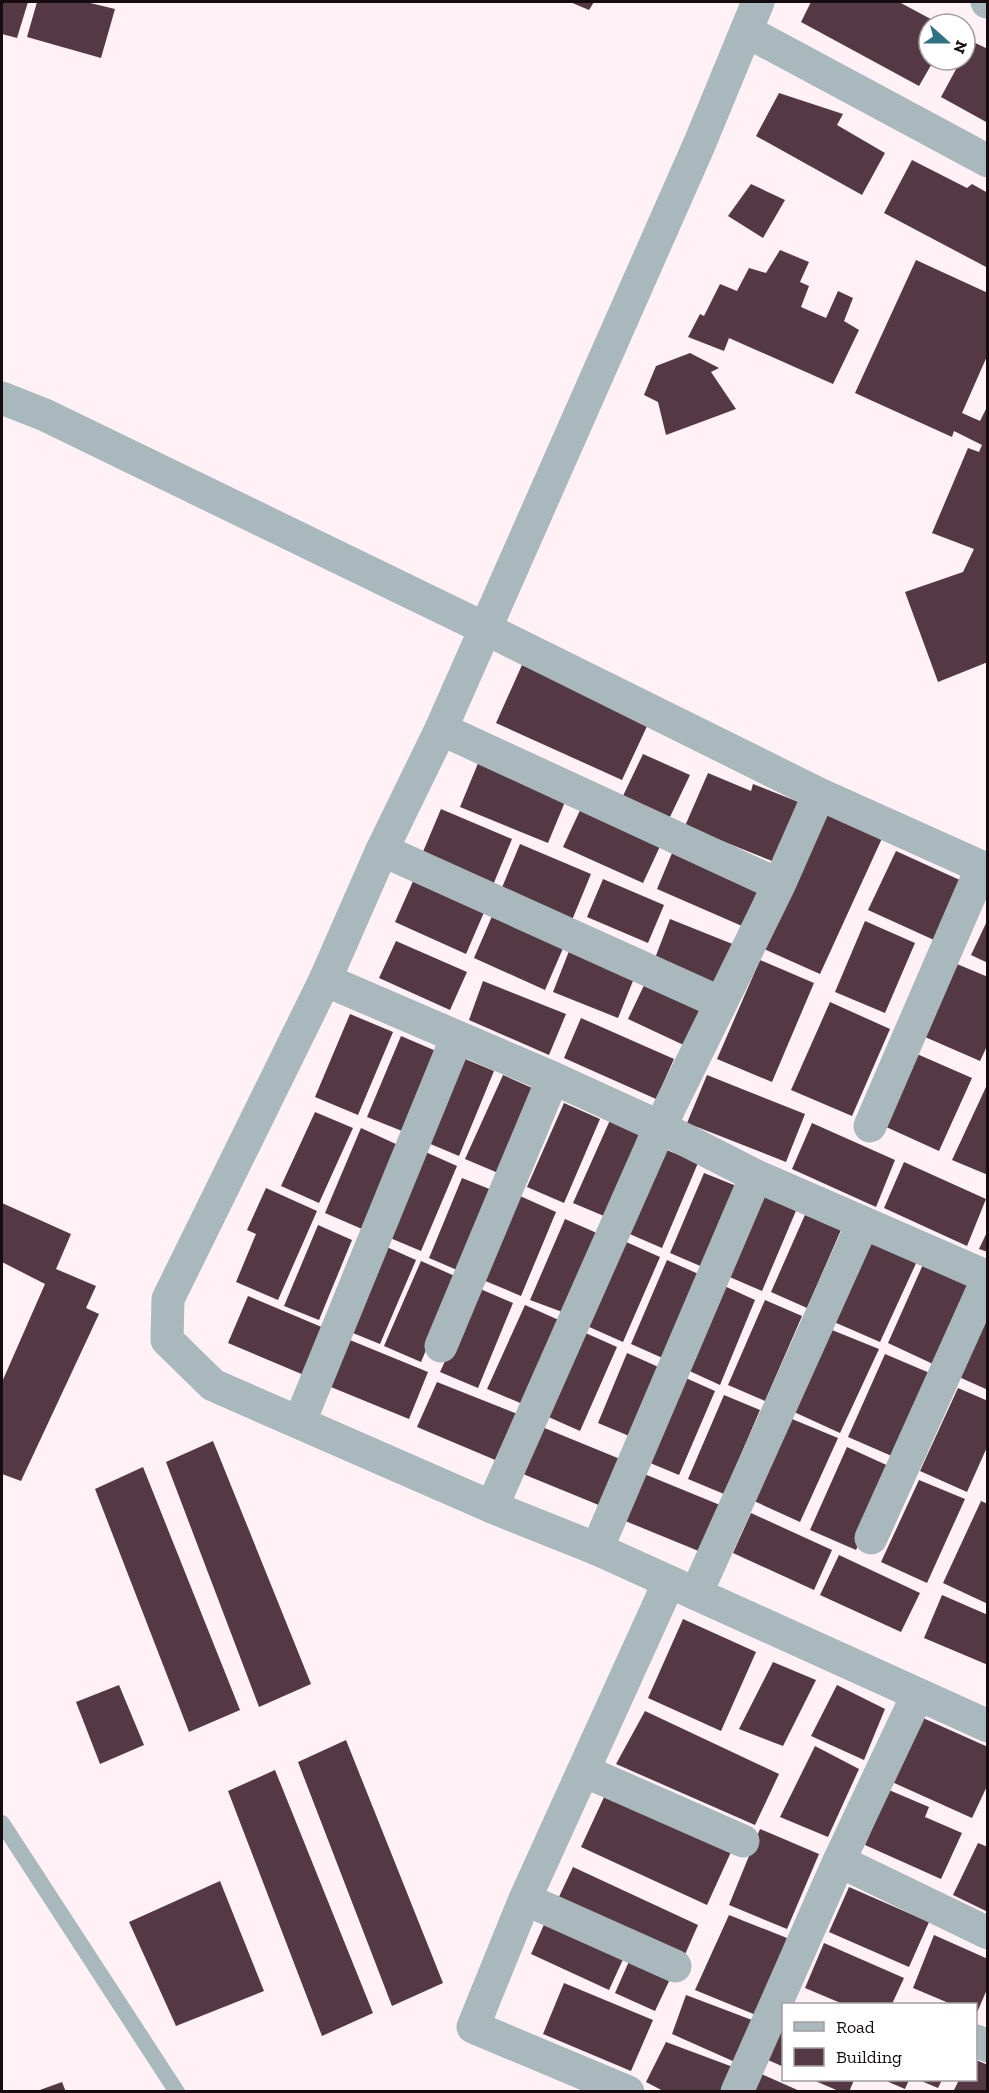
<svg xmlns="http://www.w3.org/2000/svg" width="989" height="2093" viewBox="0 0 989 2093" font-family="'Zilla Slab',serif">
  <rect width="100%" height="100%" fill="#fff1f6"/>
  <path fill="#543944" d="M2,2h26l-11,36 -15,-4z
    M37,2h49l29,7 -14,49 -74,-21z
    M570,2h24l-5,8z
    M811,2h88l41,22h-11v36h5l-15,26 -118,-64z
    M971,41l17,8v74l-47,-26 20,-37h4v-8z
    M779,93l64,21 -6,11 48,28 -23,42 -106,-59z
    M912,160l55,28 5,-4 16,9v75l-104,-55z
    M751,184l34,16 -22,38 -35,-22z
    M780,250l29,12 -9,20 9,4 -8,21 25,11 12,-27 15,7 -9,23 15,9 -26,54 -104,-46 -5,13 -36,-14 12,-23 4,2 16,-32 17,7 12,-23 17,5z
    M916,260l72,33v61l-26,59 18,8 8,-16v257l-50,20 -33,-90 58,-20 11,-23 -42,-16 36,-85 11,4 3,-7 -28,-14 -2,6 -97,-44z
    M690,353l29,15 -8,4 25,37 -70,26 -8,-33 -14,-7 12,-29z
    M522,665l127,57 -27,58 -126,-57z
    M643,754l47,21 -21,44 -47,-21z
    M479,761l88,36 -19,46 -88,-36z
    M708,773l43,18 2,-7 48,19 -24,60 -92,-37z
    M582,806l80,36 -19,41 -80,-36z
    M829,808l55,26 -64,140 -56,-25z
    M441,809l71,30 -19,46 -71,-31z
    M520,844l71,30 -19,46 -71,-30z
    M675,846l86,37 -19,43 -85,-37z
    M896,851l66,30 -28,59 -66,-30z
    M414,879l71,31 -19,44 -71,-32z
    M603,879l61,26 -16,38 -61,-26z
    M493,914l71,32 -19,44 -71,-32z
    M670,919l65,26 -18,46 -65,-25z
    M988,919v44l-17,-8z
    M865,921l50,22 -30,70 -50,-21z
    M396,941l71,31 -17,38 -71,-32z
    M571,946l66,25 -19,47 -65,-26z
    M760,960l54,23 -42,99 -55,-23z
    M957,964l31,13v67l-8,17 -55,-24z
    M647,979l61,28 -18,41 -62,-29z
    M483,981l83,33 -17,41 -80,-35z
    M830,1002l60,27 -38,87 -61,-26z
    M350,1014l43,18 -35,83 -43,-18z
    M581,1018l93,41 -18,40 -92,-41z
    M401,1036l35,15 -34,80 -35,-14z
    M917,1054l55,24 -33,73 -55,-25z
    M458,1056l36,15 -35,85 -38,-16z
    M503,1075l36,16 -36,84 -38,-16z
    M707,1075l98,39 -19,48 -99,-39z
    M986,1087l2,1v87l-36,-15z
    M564,1103l36,16 -36,84 -37,-16z
    M315,1112l38,16 -34,75 -38,-17z
    M611,1118l35,16 -35,85 -38,-16z
    M812,1123l83,37 -19,47 -84,-38z
    M361,1128l37,17 -36,84 -37,-16z
    M662,1148l36,15 -36,85 -37,-16z
    M421,1150l36,16 -36,85 -38,-16z
    M904,1162l82,37 -19,47 -83,-38z
    M704,1173l35,14 -34,81 -35,-15z
    M462,1178l35,14 -33,81 -35,-15z
    M266,1188l51,23 -39,89 -42,-18 20,-48 -9,-4z
    M762,1190l36,16 -36,85 -37,-16z
    M520,1196l36,16 -35,84 -38,-16z
    M2,1203l69,31 -15,35 40,17 -10,22 13,6 -78,167 -19,-7v-92l43,-98 -43,-22z
    M808,1208l36,15 -37,85 -36,-16z
    M565,1219l34,15 -34,79 -35,-13z
    M318,1225l34,15 -33,80 -35,-14z
    M988,1230v22l-9,-3z
    M872,1239l46,20 -38,83 -46,-20z
    M624,1241l36,16 -37,85 -36,-16z
    M380,1244l36,16 -36,84 -37,-15z
    M667,1260l36,16 -36,84 -36,-16z
    M925,1260l46,21 -38,83 -45,-21z
    M421,1261l36,16 -36,85 -37,-16z
    M720,1284l35,16 -35,85 -37,-17z
    M478,1288l35,15 -35,85 -38,-16z
    M248,1296l83,35 -20,47 -83,-35z
    M765,1300l37,16 -37,85 -37,-16z
    M525,1305l36,16 -36,84 -38,-16z
    M988,1314v76l-29,-13z
    M832,1330l47,19 -39,84 -46,-21z
    M581,1331l36,16 -37,84 -36,-16z
    M345,1338l83,34 -19,47 -83,-34z
    M627,1353l36,16 -29,69 -36,-15z
    M885,1354l47,20 -38,83 -46,-20z
    M679,1375l36,16 -36,84 -36,-15z
    M437,1382l83,33 -20,47 -83,-35z
    M958,1388l30,13v44l-21,47 -47,-21z
    M724,1395l36,15 -36,84 -36,-15z
    M792,1419l46,19 -38,84 -46,-21z
    M542,1427l83,34 -19,47 -83,-34z
    M213,1441l98,243 -52,23 -93,-245z
    M847,1447l46,21 -37,82 -46,-20z
    M143,1467l97,243 -51,22 -94,-243z
    M637,1471l83,34 -19,47 -83,-34z
    M919,1480l46,19 -38,84 -46,-21z
    M981,1501l7,3v100l-45,-21z
    M751,1513l81,37 -18,40 -81,-37z
    M839,1555l81,38 -19,39 -81,-37z
    M942,1595l46,20v50l-64,-27z
    M683,1619l73,33 -35,79 -73,-33z
    M773,1662l43,18 -33,66 -44,-17z
    M119,1685l25,60 -44,19 -24,-62z
    M837,1685l48,24 -21,51 -53,-24z
    M645,1711l134,63 -24,51 -139,-61z
    M923,1718l65,29v37l-16,34 -80,-36z
    M346,1740l97,243 -51,23 -94,-244z
    M815,1746l44,23 -31,68 -48,-20z
    M275,1770l98,243 -51,23 -94,-245z
    M889,1790l40,17 -4,10 37,16 -21,46 -76,-34z
    M605,1795l126,57 -24,53 -126,-58z
    M760,1829l59,25 -32,75 -58,-24z
    M978,1843l10,4v65l-35,-17z
    M573,1867l125,58 -15,34 -126,-58z
    M220,1881l44,110 -88,35 -47,-104z
    M849,1887l80,35 -20,45 -80,-35z
    M729,1915l58,23 -31,77 -61,-25z
    M546,1920l79,35 -16,35 -78,-36z
    M934,1935l54,24v28l-12,28v-11h-25l-38,-16z
    M824,1943l80,35 -12,26h-49l-38,-16z
    M630,1959l41,18 -16,34 -40,-18z
    M564,1983l89,37 -22,51 -88,-37z
    M686,1995l66,25 -17,42 -63,-28z
    M784,2024v43l-16,-7z
    M666,2042l67,25 -11,25h-57l-19,-10z
    M976,2060l12,5v27h-35l6,-12h17z
    M757,2072l45,20h-53z
    M813,2080h41l-5,12h-8z
    M884,2080h25l-4,9z
    M919,2080h23l-4,8z
    M62,2082l4,10h-29v-1z"/>
  <g fill="none" stroke-linecap="round" stroke-linejoin="round">
    <path stroke="#a9b8bc" stroke-width="16" d="M2,1823l175,269"/>
    <path stroke="#a9b8bc" stroke-width="33" d="M987,2h1
      M746,31l242,130
      M2,398l43,17 441,214 333,165 169,76
      M441,729l338,156
      M382,850l339,153
      M325,980l228,98 107,49 96,49 232,101
      M870,1126l112,-259
      M441,1346l112,-268
      M300,1421l157,-384
      M492,1507l168,-380 119,-242 40,-91
      M871,1538l117,-260
      M597,1549l159,-373
      M696,1594l167,-371
      M584,1771l159,70
      M839,1861l149,72
      M525,1899l150,67
      M976,2041l12,5
      M628,2092l-155,-65 52,-128 144,-317
      M737,2092l102,-231 78,-165"/>
    <path stroke="#a9b8bc" stroke-width="33" d="M758,2l-59,143 -258,584 -59,121 -57,130 -157,319 -1,41 46,45 279,122 105,42 391,177"/>
  </g>
  <rect width="989" height="2093" fill="none" stroke="#160b0f" stroke-width="6"/>
  <rect x="782" y="2003" width="195" height="78" fill="#ffffff" stroke="#a29d9f" stroke-width="1.5"/>
  <rect x="794" y="2022" width="30" height="9" fill="#a9b8bc" stroke="#a29d9f" stroke-width="1.5"/>
  <text x="836" y="2033" font-size="18" fill="#160b0f">Road</text>
  <rect x="794" y="2048" width="30" height="18" fill="#543944" stroke="#a29d9f" stroke-width="1.5"/>
  <text x="836" y="2063" font-size="18" fill="#160b0f">Building</text>
  <g transform="translate(947 42) rotate(111)"><circle r="28" fill="#ffffff" stroke="#a29d9f" stroke-width="1.5"/>
  <path d="M0-4.5L10 22L0 15L-10 22Z" fill="#2f7383"/>
  <text y="-9" font-size="16" font-weight="bold" text-anchor="middle" fill="#160b0f">N</text>
  </g>
</svg>
